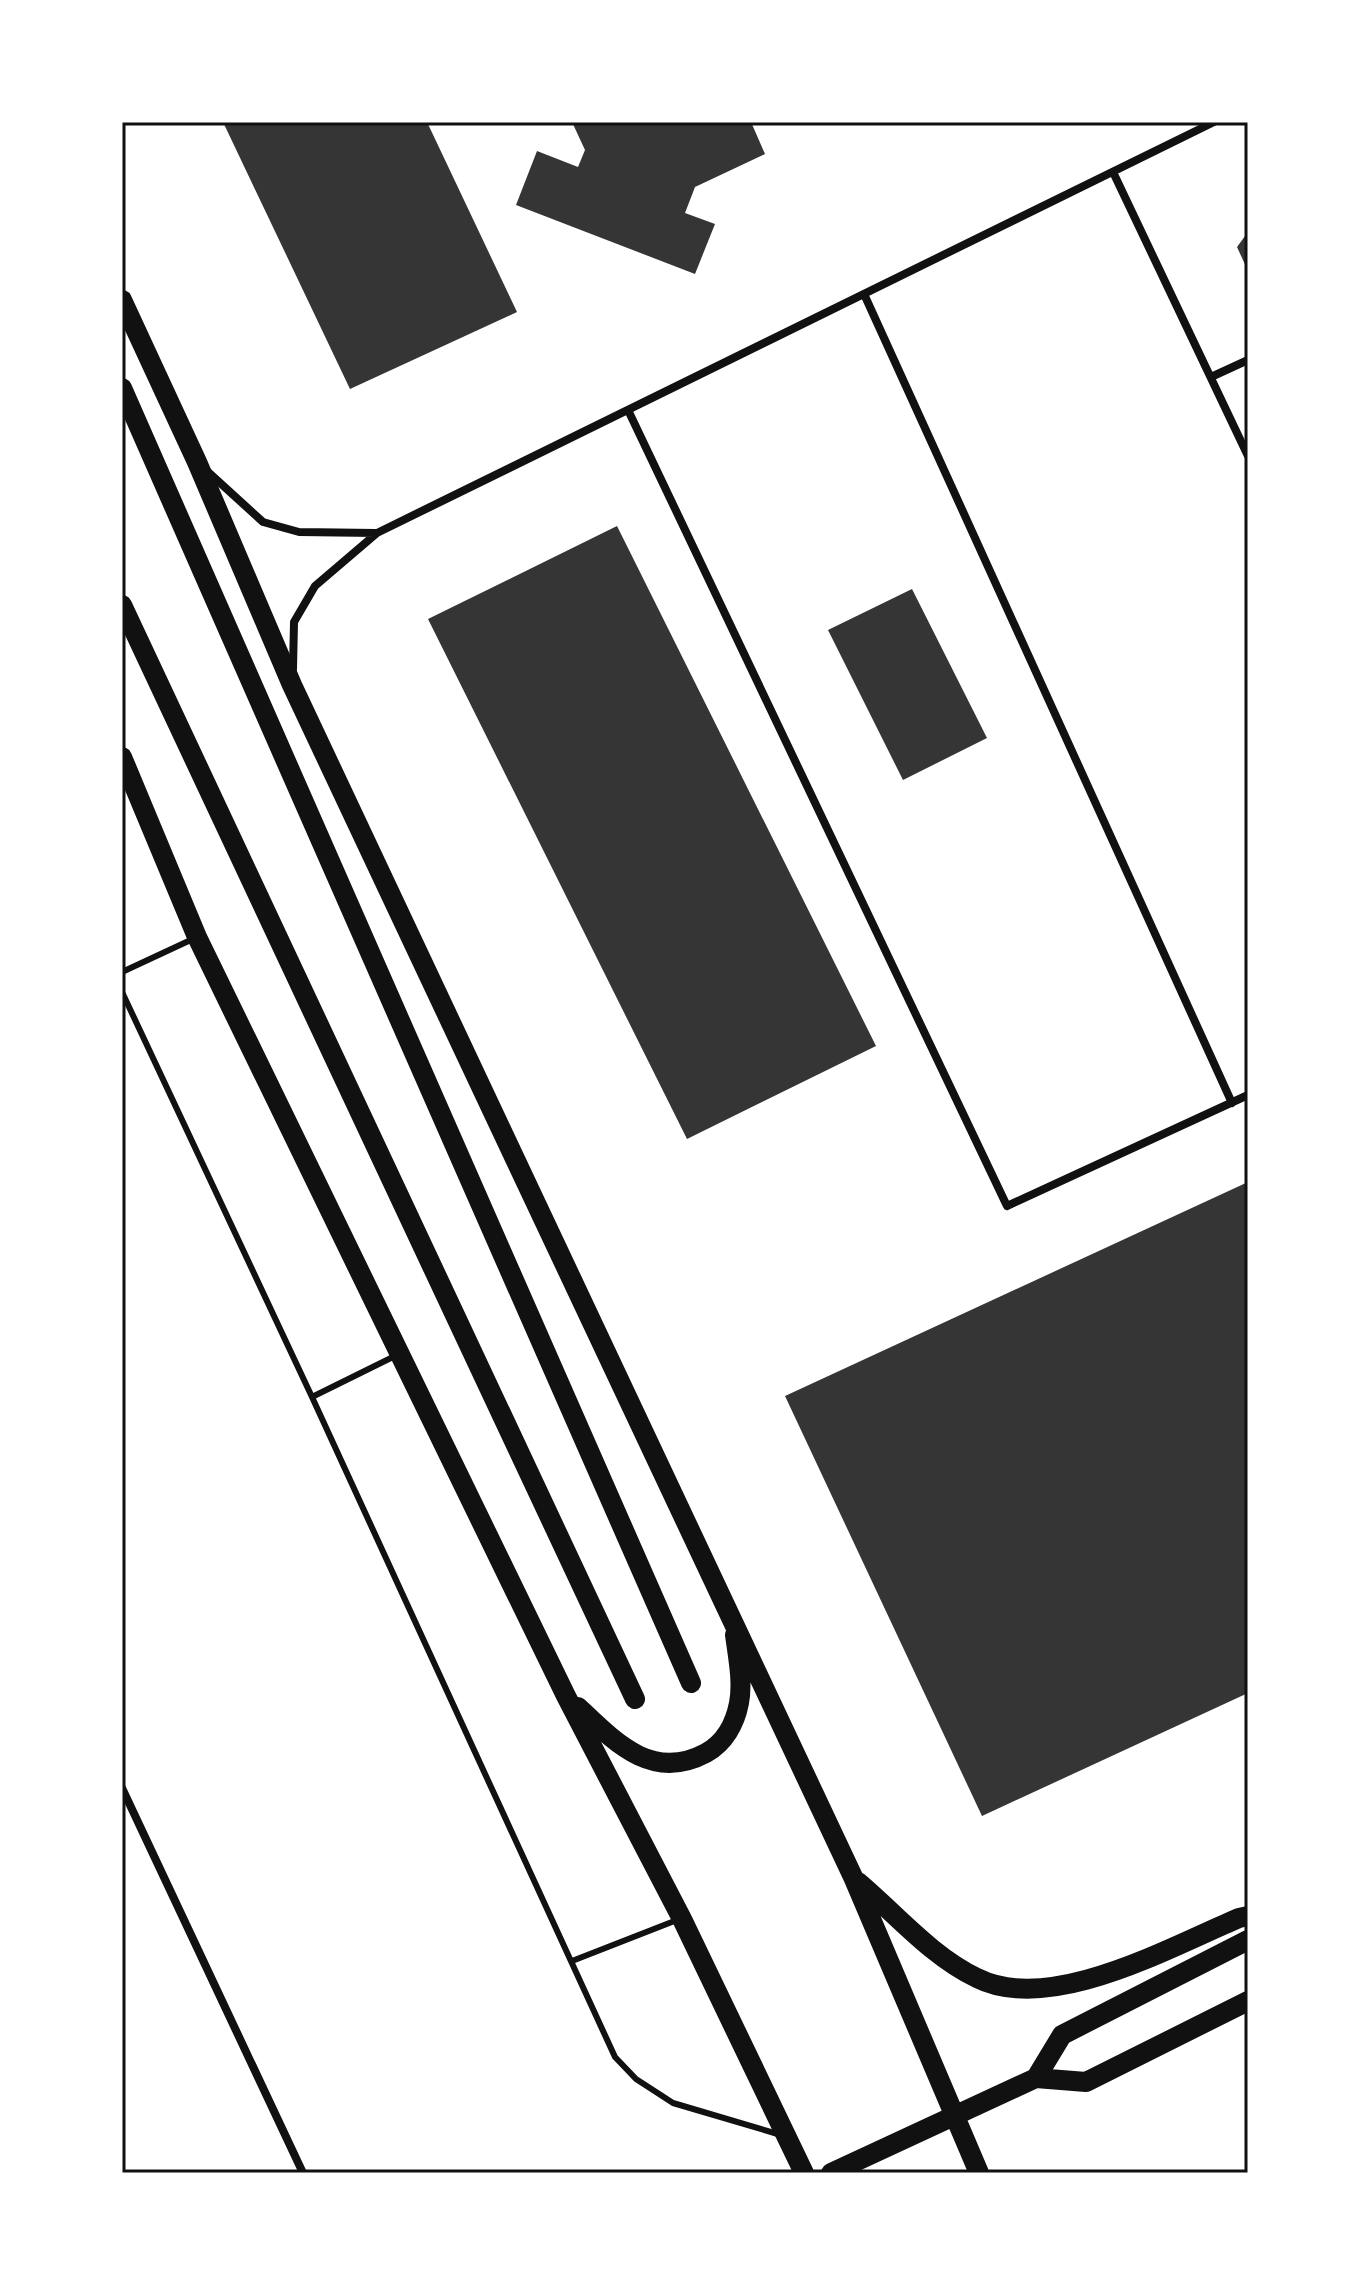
<svg xmlns="http://www.w3.org/2000/svg" width="1370" height="2295" viewBox="0 0 1370 2295" font-family="'Noto Serif',serif">
  <rect width="100%" height="100%" fill="#fff"/>
  <path fill="#353535" d="M223,122h204l90,190 -167,77z
    M572,122h179l14,32 -70,33 -10,26 30,11 -20,50 -179,-69 21,-54 41,16 7,-17z
    M1248,232v39l-11,-24z
    M617,526l259,520 -189,93 -259,-520z
    M912,589l75,149 -84,42 -75,-150z
    M1248,1182v511l-266,123 -197,-420z"/>
  <g fill="none" stroke-linecap="round" stroke-linejoin="round">
    <path stroke="#111" stroke-width="6" d="M122,972l73,-34
      M122,992l190,405
      M397,1355l-85,42 303,660 21,22 37,24 108,32
      M572,1961l105,-41"/>
    <path stroke="#111" stroke-width="8" d="M1113,172l135,284
      M864,294l368,809
      M1211,377l37,-17
      M628,410l379,796 241,-111
      M207,471l56,51 36,10 77,1
      M293,669l1,-47 21,-36 62,-53 837,-411
      M122,1788l181,385"/>
    <path stroke="#111" stroke-width="20" d="M122,300l75,162 95,223 562,1194 125,294
      M122,388l569,1295
      M122,605l513,1094
      M122,757l75,180 369,759 116,223 122,254
      M578,1707c37,35 74,75 128,46 18,-10 29,-29 33,-50 4,-21 -1,-46 -4,-68
      M858,1882c38,32 73,74 119,96 73,37 193,-31 262,-60l9,-2
      M1036,2078l26,-43 186,-95
      M831,2173l205,-95 50,4 162,-81"/>
  </g>
  <rect width="1370" height="2295" fill="none" stroke="#ffffff" stroke-width="248"/>
  <rect x="124" y="124" width="1122" height="2047" fill="none" stroke="#111" stroke-width="3"/>
</svg>
